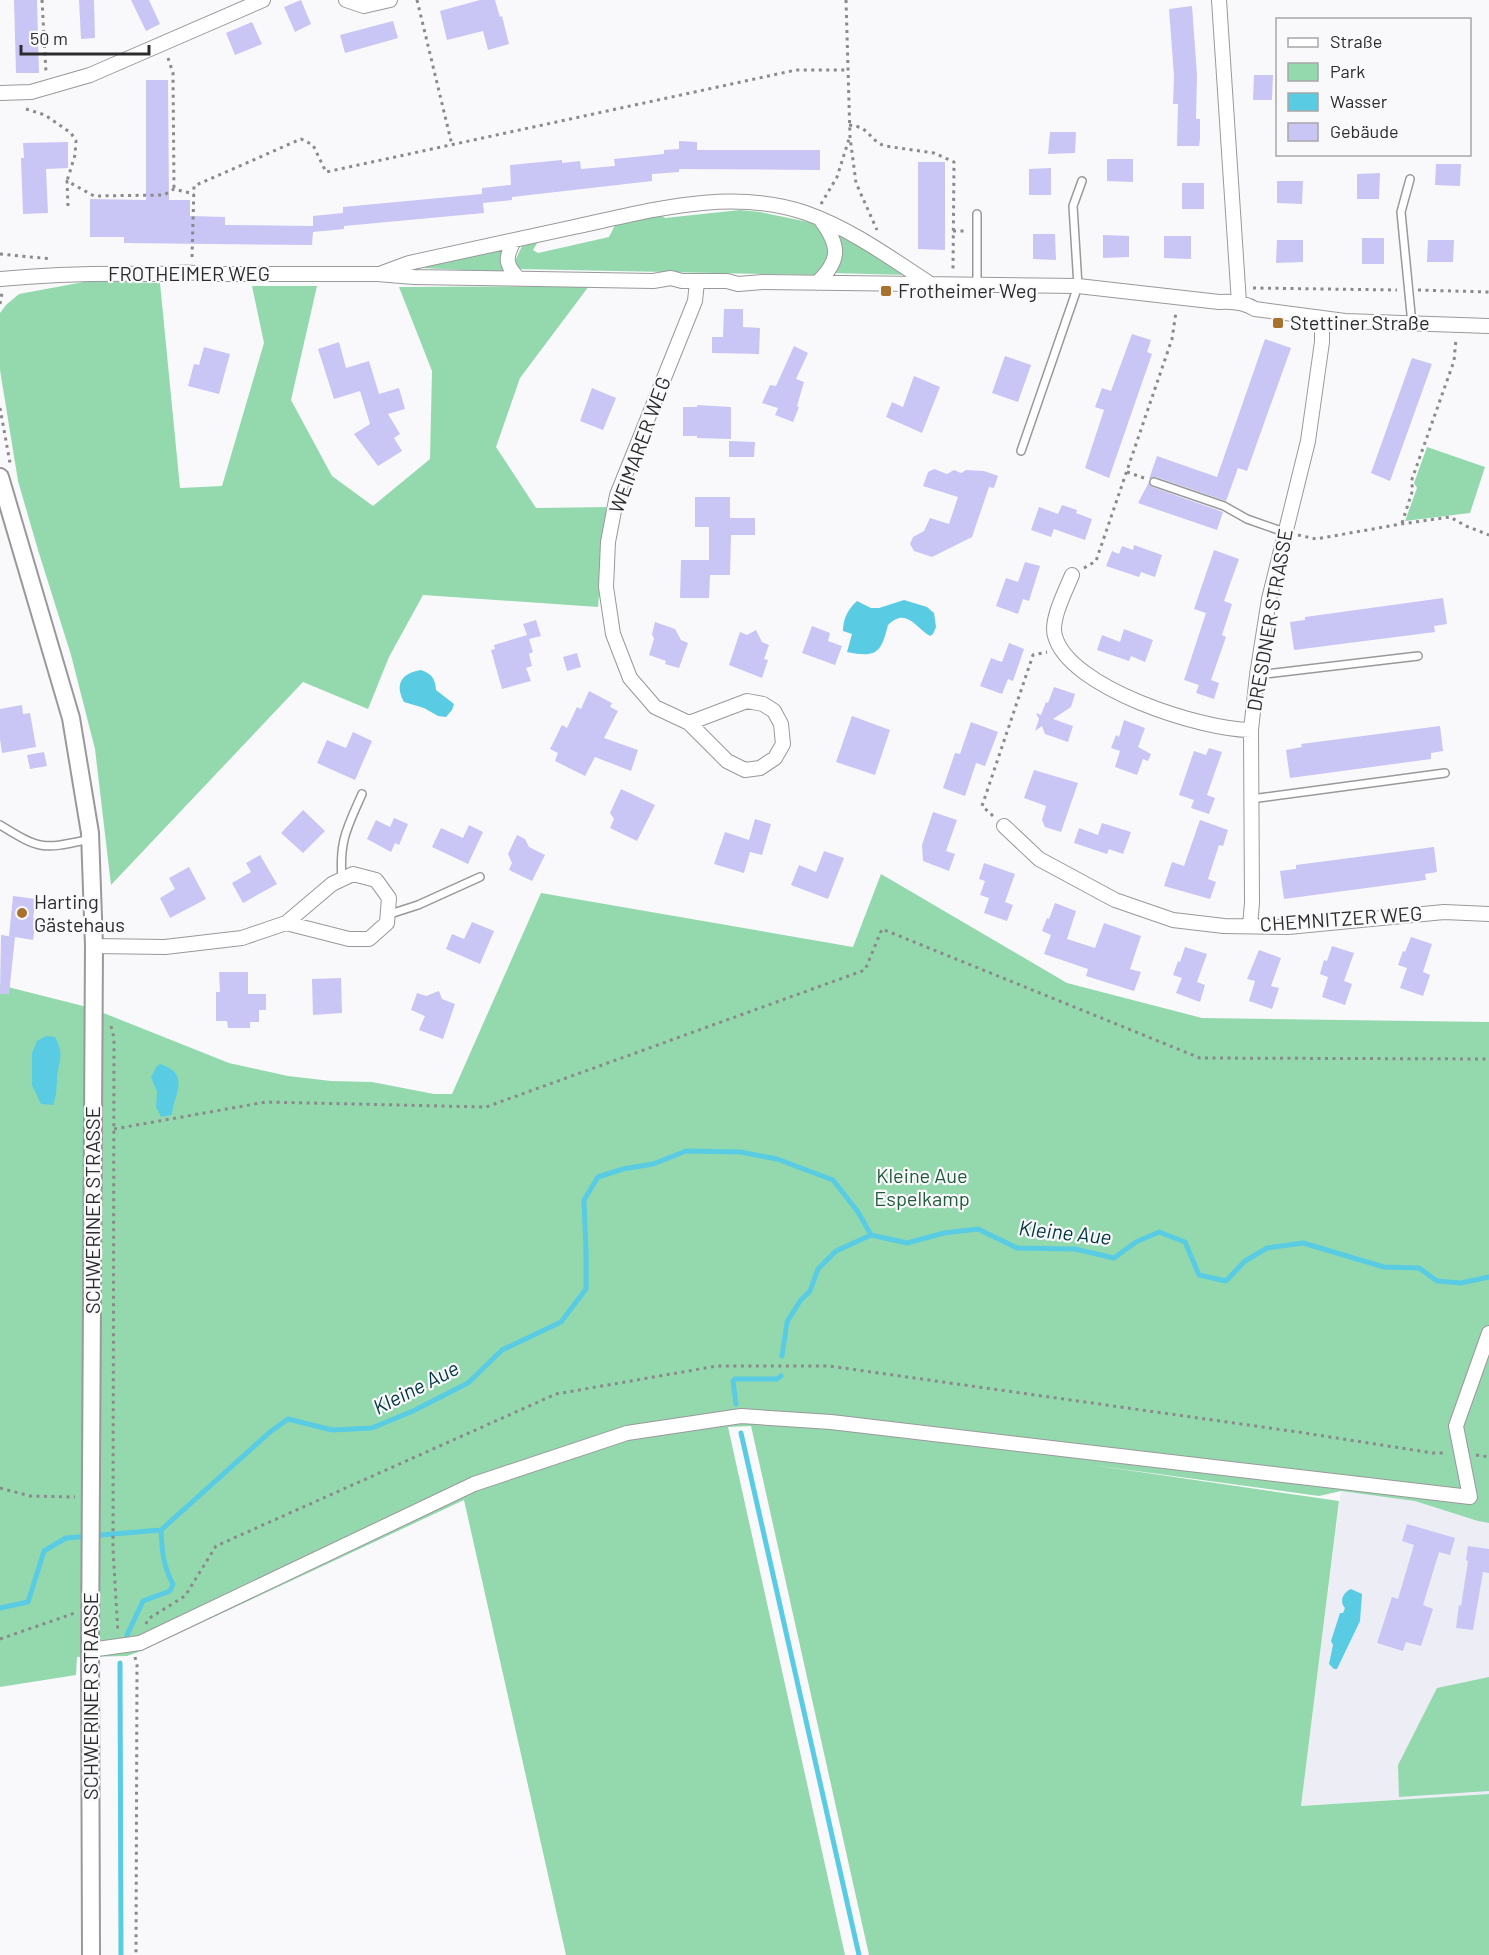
<svg xmlns="http://www.w3.org/2000/svg" width="1489" height="1955" viewBox="0 0 1489 1955" font-family="Barlow,sans-serif">
  <rect width="100%" height="100%" fill="#f9f9fb"/>
  <path fill="#ededf6" d="M1341,1491l73,9 75,23v271l-188,12z"/>
  <path fill="#94d9ad" d="M740,210l20,2 58,12 11,17 2,18 -15,16 -299,-6 -2,-8 7,-15 17,-6 -6,10 5,3 71,-16 7,-14 43,-9 6,4z
    M835,231l72,44 -75,-2c14,-15 10,-24 3,-42z
    M504,246l2,26 -84,-4z
    M89,281l71,2 20,205 42,-2 42,-143 -12,-57h65l-26,114 41,76 41,30 57,-47 2,-88 -33,-84 190,-1 -69,92 -24,69 40,61 74,-1 -6,34 -6,66 -175,-12 -34,62 -21,52 -65,-27 -192,203 -16,-136 -24,-94 -33,-105 -20,-69 -18,-111v-57l6,-8 13,-11z
    M1427,447l58,20 -15,46 -65,8 12,-33 -3,-5z
    M881,874l186,109 135,35 287,4v501l-11,-2 -63,-20 -74,-10 -22,5 -227,-31 247,36 -38,305 188,-12v161h-620l-118,-529 -23,1 117,528h-279l-102,-455 -323,151 -14,5 -50,1 -1,18 -76,12v-702l91,23 138,55 59,13 43,5 41,1 62,12h18l89,-201 312,54z
    M1489,1677v114l-90,6 -1,-32 39,-77z"/>
  <path fill="#59cce4" d="M904,600l23,7 7,6 2,14 -3,7 -3,2c-15,-9 -24,-29 -42,-11 -7,28 -11,33 -41,27l5,-18 -9,-3c0,-12 5,-22 14,-30l14,7h8z
    M421,670c11,4 14,8 15,20l18,14 -2,6 -6,7 -8,-1 -14,-8 -20,-6c-10,-18 -2,-29 17,-32z
    M46,1036l9,1c11,20 2,25 2,44 -1,12 0,12 -4,24l-12,-1 -9,-19v-32l5,-12z
    M160,1064c32,10 13,31 12,51l-11,2 -5,-10 1,-15 -6,-15 6,-11z
    M1351,1589l11,5 -2,27 -23,48h-3l-5,-5 4,-19 -2,-4 9,-28h3l2,-5c-6,-6 -2,-16 6,-19z"/>
  <g fill="none" stroke-linecap="round" stroke-linejoin="round">
    <path stroke="#59cce4" stroke-width="5" d="M782,1356l5,-34 13,-21 10,-10 8,-22 18,-18 35,-16
      M736,1404l-3,-23 2,-2h42l4,-3
      M741,1433l118,522
      M0,1608l28,-6 16,-51 22,-13 95,-8 109,-98 18,-13 44,11 40,-2 41,-17 55,-28 34,-33 59,-28 25,-33v-37l-2,-52 14,-23 25,-8 30,-5 33,-13 54,1 37,7 56,21 25,32 13,23 36,8 37,-10 34,-4 39,19 58,1 39,9 22,-16 23,-10 26,10 14,33 27,6 19,-20 22,-13 36,-5 81,24 35,1 18,13 24,2 28,-6
      M127,1635l16,-34 27,-10 3,-7c-10,-18 -11,-33 -12,-54
      M120,1663l1,292"/>
  </g>
  <path fill="#c9c5f4" d="M14,0h23l2,73h-23z
    M79,0h15l1,38 -14,1z
    M131,0h18l11,24 -14,7z
    M301,0l10,24 -16,8 -11,-25z
    M480,0h15l5,17 2,-1 7,28 -21,6 -5,-19 -36,9 -7,-29z
    M1192,6l5,69 -1,44h4v20l-1,7h-22l1,-42h-5l1,-28 -5,-67z
    M393,21l5,17 -53,15 -5,-18z
    M252,22l10,22 -27,11 -9,-22z
    M1254,75h19l-1,25h-19z
    M146,80h22l1,120h21v16l35,1v8l88,1v-10l30,-3v-6l139,-13v-6l29,-3 -1,-20 52,-5v3l18,-2 1,8 34,-3 -1,-7 50,-5v-4l15,-1v-8l18,1v8h123v20l-141,-1v3l-27,2v7l-140,16v3l-29,3 1,10 -140,13v3l-31,3 -1,13 -188,-2v-6h-34v-38l56,1z
    M1050,132h26l-1,21 -27,1z
    M68,142v26l-22,1 2,44 -25,1 -2,-56h3l-1,-15z
    M1107,159h26v23l-26,-1z
    M918,162h27v88l-27,-1z
    M1436,164h25l-1,22 -25,-1z
    M1051,168v27h-22v-26z
    M1380,173l-1,26h-22v-25z
    M1277,181h26l-1,23 -25,-1z
    M1182,183h22v26h-22z
    M1033,234h22l1,26 -23,-1z
    M1103,235l26,1v21l-26,1z
    M1164,236h27v23l-27,-1z
    M1362,238h22v26h-22z
    M1277,240h26v22l-27,1z
    M1428,240h26l-1,22h-26z
    M724,309h19v18l17,1 -1,26 -47,-1v-16h11z
    M1132,334l19,6 -4,12 5,2 -43,124 -24,-10 19,-58 -9,-3 7,-19 9,3z
    M1265,339l26,9 -44,123 -9,-3 -12,33 -70,-24 -7,2 8,-23 60,21z
    M339,342l7,26 23,-7 10,33 20,-6 6,21 -17,5 12,20 -6,4 8,13 -24,15 -24,-32 16,-10 -10,-33 -26,8 -16,-50z
    M794,346l14,7 -12,26 8,3 -7,24 2,1 -6,15 -18,-7 3,-7 -16,-5 8,-18 6,1z
    M204,347l26,7 -11,40 -31,-8 6,-22 5,1z
    M1005,356l26,9 -13,37 -26,-9z
    M1412,358l20,6 -42,117 -19,-8z
    M914,376l26,11 -18,46 -36,-16 6,-15 11,5z
    M592,388l24,10 -13,32 -23,-9z
    M697,405l34,2v32l-34,-1v-2h-14v-29h14z
    M729,441l26,1 -1,15h-25z
    M934,469l13,5 7,-4 7,3 5,-3 18,1 14,5 -4,12 -5,-1 -17,50 -40,20 -18,-6 -4,-7 3,-7 11,-6 6,-13 19,6 9,-27 -35,-11 5,-14z
    M1149,482l3,5 71,25 -6,18 -79,-27z
    M695,497h35v21h25v17h-24l-1,40h-20l-1,23h-29l1,-38h28v-33h-14z
    M1062,505l15,5 -1,3 16,6 -7,21 -31,-11 -3,8 -20,-7 8,-23 19,7z
    M1134,545l28,10 -7,22 -14,-5 -2,5 -33,-11 6,-15 7,3 3,-8 11,4z
    M1214,550l25,9 -15,42 8,3 -10,31 4,2 -15,43 8,3 -5,16 -18,-6 3,-8 -15,-5 22,-67 -12,-4z
    M1025,562l15,4 -11,35 -6,-2 -5,15 -22,-8 10,-28 12,4z
    M1443,598l4,26 -13,2 1,6 -141,18 -4,-28 15,-2v-3z
    M536,620l5,16 -12,3 4,13 -4,2 3,12 -6,2 5,13 -29,8 -11,-39 4,-1 -1,-4 33,-10 -4,-11z
    M655,622l20,7 6,11 7,3 -9,25 -14,-4 1,-3 -17,-6 5,-16 -2,-5z
    M812,626l18,7 -2,8 14,5 -7,19 -33,-12z
    M1124,629l29,11 -8,22 -14,-6 -2,5 -32,-11 5,-15 18,7z
    M756,630l6,12 7,3 -5,14 4,1 -6,18 -33,-13 11,-33 7,3z
    M1009,643l15,6 -11,32 -5,-2 -6,15 -22,-8 11,-28 11,4z
    M577,653l4,14 -14,4 -4,-14z
    M1054,687l21,7 -4,13 -18,12 20,7 -5,16 -23,-8 -3,-8 -7,5 4,-12 -3,-6 5,2 5,-13 2,1z
    M589,691l23,12 -2,4 8,4 -14,27 34,12 -7,21 -36,-14 -10,19 -30,-15 3,-8 -8,-4 12,-24 5,3 10,-21 4,2z
    M22,705l1,9 7,-1 6,34 -34,6 -2,-14v-30z
    M852,716l38,14 -15,45 -39,-13z
    M1124,720l21,8 -7,19 13,7 -3,7 -5,-2 -6,16 -22,-8 5,-16 -9,-3 5,-13 3,2z
    M971,722l27,10 -13,34 -9,-3 -11,33 -22,-8 12,-35 5,1z
    M1440,726l3,25 -12,2v6l-141,19 -4,-28 16,-3 -1,-3z
    M353,732l19,9 -17,39 -38,-17 10,-23 19,8z
    M1209,748l13,4 -15,43 8,3 -6,16 -18,-6 3,-8 -15,-5 15,-44 12,4z
    M44,752l3,14 -17,3 -3,-14z
    M1034,770l44,13 -17,49 -16,-5 -3,-7 4,-14 -22,-8z
    M621,789l34,16 -18,36 -27,-13 4,-9 -4,-6z
    M303,810l22,21 -22,22 -22,-20z
    M933,812l24,8 -11,31 9,3 -6,17 -26,-10 -1,-16z
    M394,818l14,6 -9,21 -4,-2 -4,9 -24,-13 9,-19 14,7z
    M755,819l16,5 -9,31 -12,-3 -6,21 -30,-9 11,-32 24,8z
    M1200,820l28,10 -5,16 -4,-1 -11,34 8,3 -6,17 -46,-13 8,-24 12,4z
    M1102,823l29,9 -8,22 -14,-5 -2,5 -33,-11 5,-15 19,7z
    M469,825l14,7 -15,32 -36,-17 9,-19 22,10z
    M517,835l8,4 4,8 16,8 -13,26 -23,-11 3,-7 -4,-9z
    M1434,847l3,25 -12,2 1,6 -142,19 -4,-28 16,-2v-4z
    M824,851l20,7 -16,41 -37,-14 8,-20 17,7z
    M260,855l17,29 -34,19 -11,-20 19,-11 -5,-9z
    M984,863l31,11 -10,28 8,3 -6,16 -23,-8 5,-15 -9,-3 5,-14 -6,-2z
    M189,867l17,32 -36,19 -10,-20 15,-9 -6,-11z
    M13,896l23,3 -3,19 3,1 -3,21 -24,-4z
    M1055,903l21,8 -9,28 28,9 9,-25 37,13 -11,33 11,3 -7,19 -48,-15 2,-7 -44,-15 7,-19 -9,-4 5,-13 2,1z
    M472,922l22,9 -14,33 -34,-15 6,-15 12,5z
    M1,935l14,2 -6,57h-9z
    M1411,937l21,7 -9,28 7,3 -7,21 -23,-8 7,-20 -9,-3 5,-14 2,1z
    M1332,946l22,7 -10,28 8,3 -7,21 -23,-8 6,-20 -8,-3 4,-14 3,1z
    M1185,947l22,7 -10,28 8,3 -5,17 -24,-9 6,-15 -9,-3 5,-14 2,1z
    M1259,950l22,8 -10,28 8,2 -7,21 -23,-8 6,-20 -8,-2z
    M219,972h29v22h18v16h-7v12h-9v6h-22l-1,-7h-11v-29h4z
    M341,978l1,35 -29,2 -1,-36z
    M439,991l3,8 13,5 -12,35 -24,-9 6,-14 -14,-6 6,-17 9,3z
    M1407,1524l48,14 -5,17 -11,-3 -16,53 10,4 -12,37 -15,-4 -3,9 -26,-8 15,-46 6,2 16,-54 -12,-4z
    M1468,1546l21,3v24l-6,-1 -10,58 -17,-2 3,-23 2,1 7,-45 -2,-1z"/>
  <g fill="none" stroke-linecap="round" stroke-linejoin="round">
    <defs>
      <path id="service" d="M1410,179l-9,33 11,112
        M977,284v-70
        M1021,451l57,-165 -5,-80 9,-25
        M1154,482l70,24 23,13 37,13
        M1257,675l161,-19
        M1251,799l194,-26
        M0,825c42,26 43,24 91,14
        M342,879c-3,-38 5,-51 20,-85
        M387,915l31,-10 62,-28"/>
      <path id="minor" d="M346,0l18,6 26,-6
        M1219,0l20,303
        M0,93l31,-1 59,-17 173,-75
        M514,241c-9,17 -9,23 4,37
        M382,273l27,-10c55,-12 110,-24 165,-36 76,-16 156,-40 232,-14 45,16 83,44 123,70
        M0,279c53,-5 104,-6 157,-5 16,0 30,-4 46,0h174l37,3 239,4 18,-3 11,3h45l11,3 25,-2 315,4 141,16c13,-1 25,0 36,7l90,12 144,5
        M817,283c24,-23 23,-37 4,-63
        M1072,575c-6,15 -22,45 -17,61 14,52 147,94 196,94
        M689,723l58,-22 16,3 11,7 7,13 2,20 -8,14 -15,10 -15,2 -18,-9 -38,-38 -34,-16 -25,-29 -17,-44 -7,-47 2,-45 9,-47 78,-194 2,-19
        M1004,826l35,33 76,41 58,20 51,6 64,1 156,-15 45,2
        M1250,926l2,-23 -1,-173 6,-55 12,-76 39,-158 14,-99v-24
        M94,946l71,1 77,-9 44,-15 63,16h20l18,-16 2,-25 -13,-18 -23,-6 -21,10 -46,39
        M90,1650l50,-7 334,-159 153,-51 114,-17 90,6 639,75 -14,-71 33,-93"/>
      <path id="tertiary" d="M0,477l71,241 19,115 4,113 -4,704 1,305"/>
    </defs>
    <use href="#service" stroke="#99999a" stroke-width="10"/>
    <use href="#minor" stroke="#99999a" stroke-width="16"/>
    <use href="#tertiary" stroke="#99999a" stroke-width="20"/>
    <path stroke="#8a8a8b" stroke-width="3" stroke-dasharray="3 4.5" stroke-linecap="butt" d="M42,0l4,73
      M417,0l35,145
      M846,0l4,137 6,46 21,47
      M168,58l5,15 1,116
      M26,109l19,6 26,18 5,8 -1,14 -8,26
      M849,125c22,2 19,15 36,21l49,7 20,9 -1,108
      M821,204l16,-27 12,-38
      M68,206l-1,-25 27,15 70,-1 10,-6 20,5
      M953,231h13
      M0,254l52,5
      M192,257l2,-71 107,-47 12,6 13,27 470,-102h52
      M1253,288l144,2
      M1418,290l71,2
      M0,304l2,-11
      M0,408l10,55
      M1127,472l17,6
      M1402,523l11,-34 -2,-7 43,-121 2,-22
      M1298,535l18,4 85,-15 49,-7 16,9 23,9
      M1084,568l12,-7 76,-222 4,-27
      M993,816l-11,-10 51,-151 14,-3
      M111,1026l3,12 -1,511 5,84
      M114,1129l152,-27 220,5 379,-137 17,-41 318,129 289,1
      M1476,1455l13,2
      M0,1488l30,8 45,1
      M146,1624l2,-5 37,-23 31,-50 340,-152 161,-28h112l469,66 135,21h13
      M0,1639l75,-26
      M135,1657l2,8 -1,290"/>
    <use href="#service" stroke="#fff" stroke-width="7"/>
    <use href="#minor" stroke="#fff" stroke-width="14"/>
    <use href="#tertiary" stroke="#fff" stroke-width="16"/>
  </g>
  <g fill="#a8712d" stroke="#f9f9fb" stroke-width="2">
    <rect x="880" y="285" width="12" height="12" rx="3"/>
    <rect x="1272" y="317" width="12" height="12" rx="3"/>
    <circle cx="22" cy="913" r="6"/>
  </g>
  <g text-anchor="middle" stroke-width="4.5" stroke-linejoin="round" paint-order="stroke">
    <g font-size="20" fill="#2c2c2c" stroke="#f9f9fb">
      <text x="189" y="281">FROTHEIMER WEG</text>
      <text transform="translate(640 445) rotate(-70)" y="7">WEIMARER WEG</text>
      <text transform="translate(1270 620) rotate(-80)" y="7">DRESDNER STRASSE</text>
      <text transform="translate(1341 919) rotate(-4)" y="7">CHEMNITZER WEG</text>
      <text transform="translate(93 1210) rotate(-90)" y="7">SCHWERINER STRASSE</text>
      <text transform="translate(91 1696) rotate(-90)" y="7">SCHWERINER STRASSE</text>
    </g>
    <g font-size="20" fill="#2c2c2c" stroke="#f9f9fb" text-anchor="start">
      <text x="898" y="298">Frotheimer Weg</text>
      <text x="1290" y="330">Stettiner Straße</text>
      <text x="34" y="909">Harting<tspan x="34" dy="23">Gästehaus</tspan></text>
    </g>
    <g font-size="20" fill="#205c3b" stroke="#f9f9fb">
      <text x="922" y="1183">Kleine Aue<tspan x="922" dy="23">Espelkamp</tspan></text>
    </g>
    <g font-size="21" font-style="italic" fill="#003640" stroke="#f9f9fb">
      <text transform="translate(1065 1233) rotate(6)" y="7">Kleine Aue</text>
      <text transform="translate(416 1388) rotate(-27)" y="7">Kleine Aue</text>
    </g>
  </g>
  <rect x="1276" y="18" width="195" height="138" fill="#f9f9fb" stroke="#a7a7a8" stroke-width="1.5"/>
  <rect x="1288" y="38" width="30" height="9" fill="#ffffff" stroke="#a7a7a8" stroke-width="1.5"/>
  <text x="1330" y="48" font-size="18" fill="#2c2c2c">Straße</text>
  <rect x="1288" y="63" width="30" height="18" fill="#94d9ad" stroke="#a7a7a8" stroke-width="1.5"/>
  <text x="1330" y="78" font-size="18" fill="#2c2c2c">Park</text>
  <rect x="1288" y="93" width="30" height="18" fill="#59cce4" stroke="#a7a7a8" stroke-width="1.5"/>
  <text x="1330" y="108" font-size="18" fill="#2c2c2c">Wasser</text>
  <rect x="1288" y="123" width="30" height="18" fill="#c9c5f4" stroke="#a7a7a8" stroke-width="1.5"/>
  <text x="1330" y="138" font-size="18" fill="#2c2c2c">Gebäude</text>
  <path d="M21 45v9h128v-9" fill="none" stroke="#2c2c2c" stroke-width="3"/>
  <text x="30" y="45" font-size="18" fill="#2c2c2c" stroke="#f9f9fb" stroke-width="4.5" paint-order="stroke">50 m</text>
</svg>
